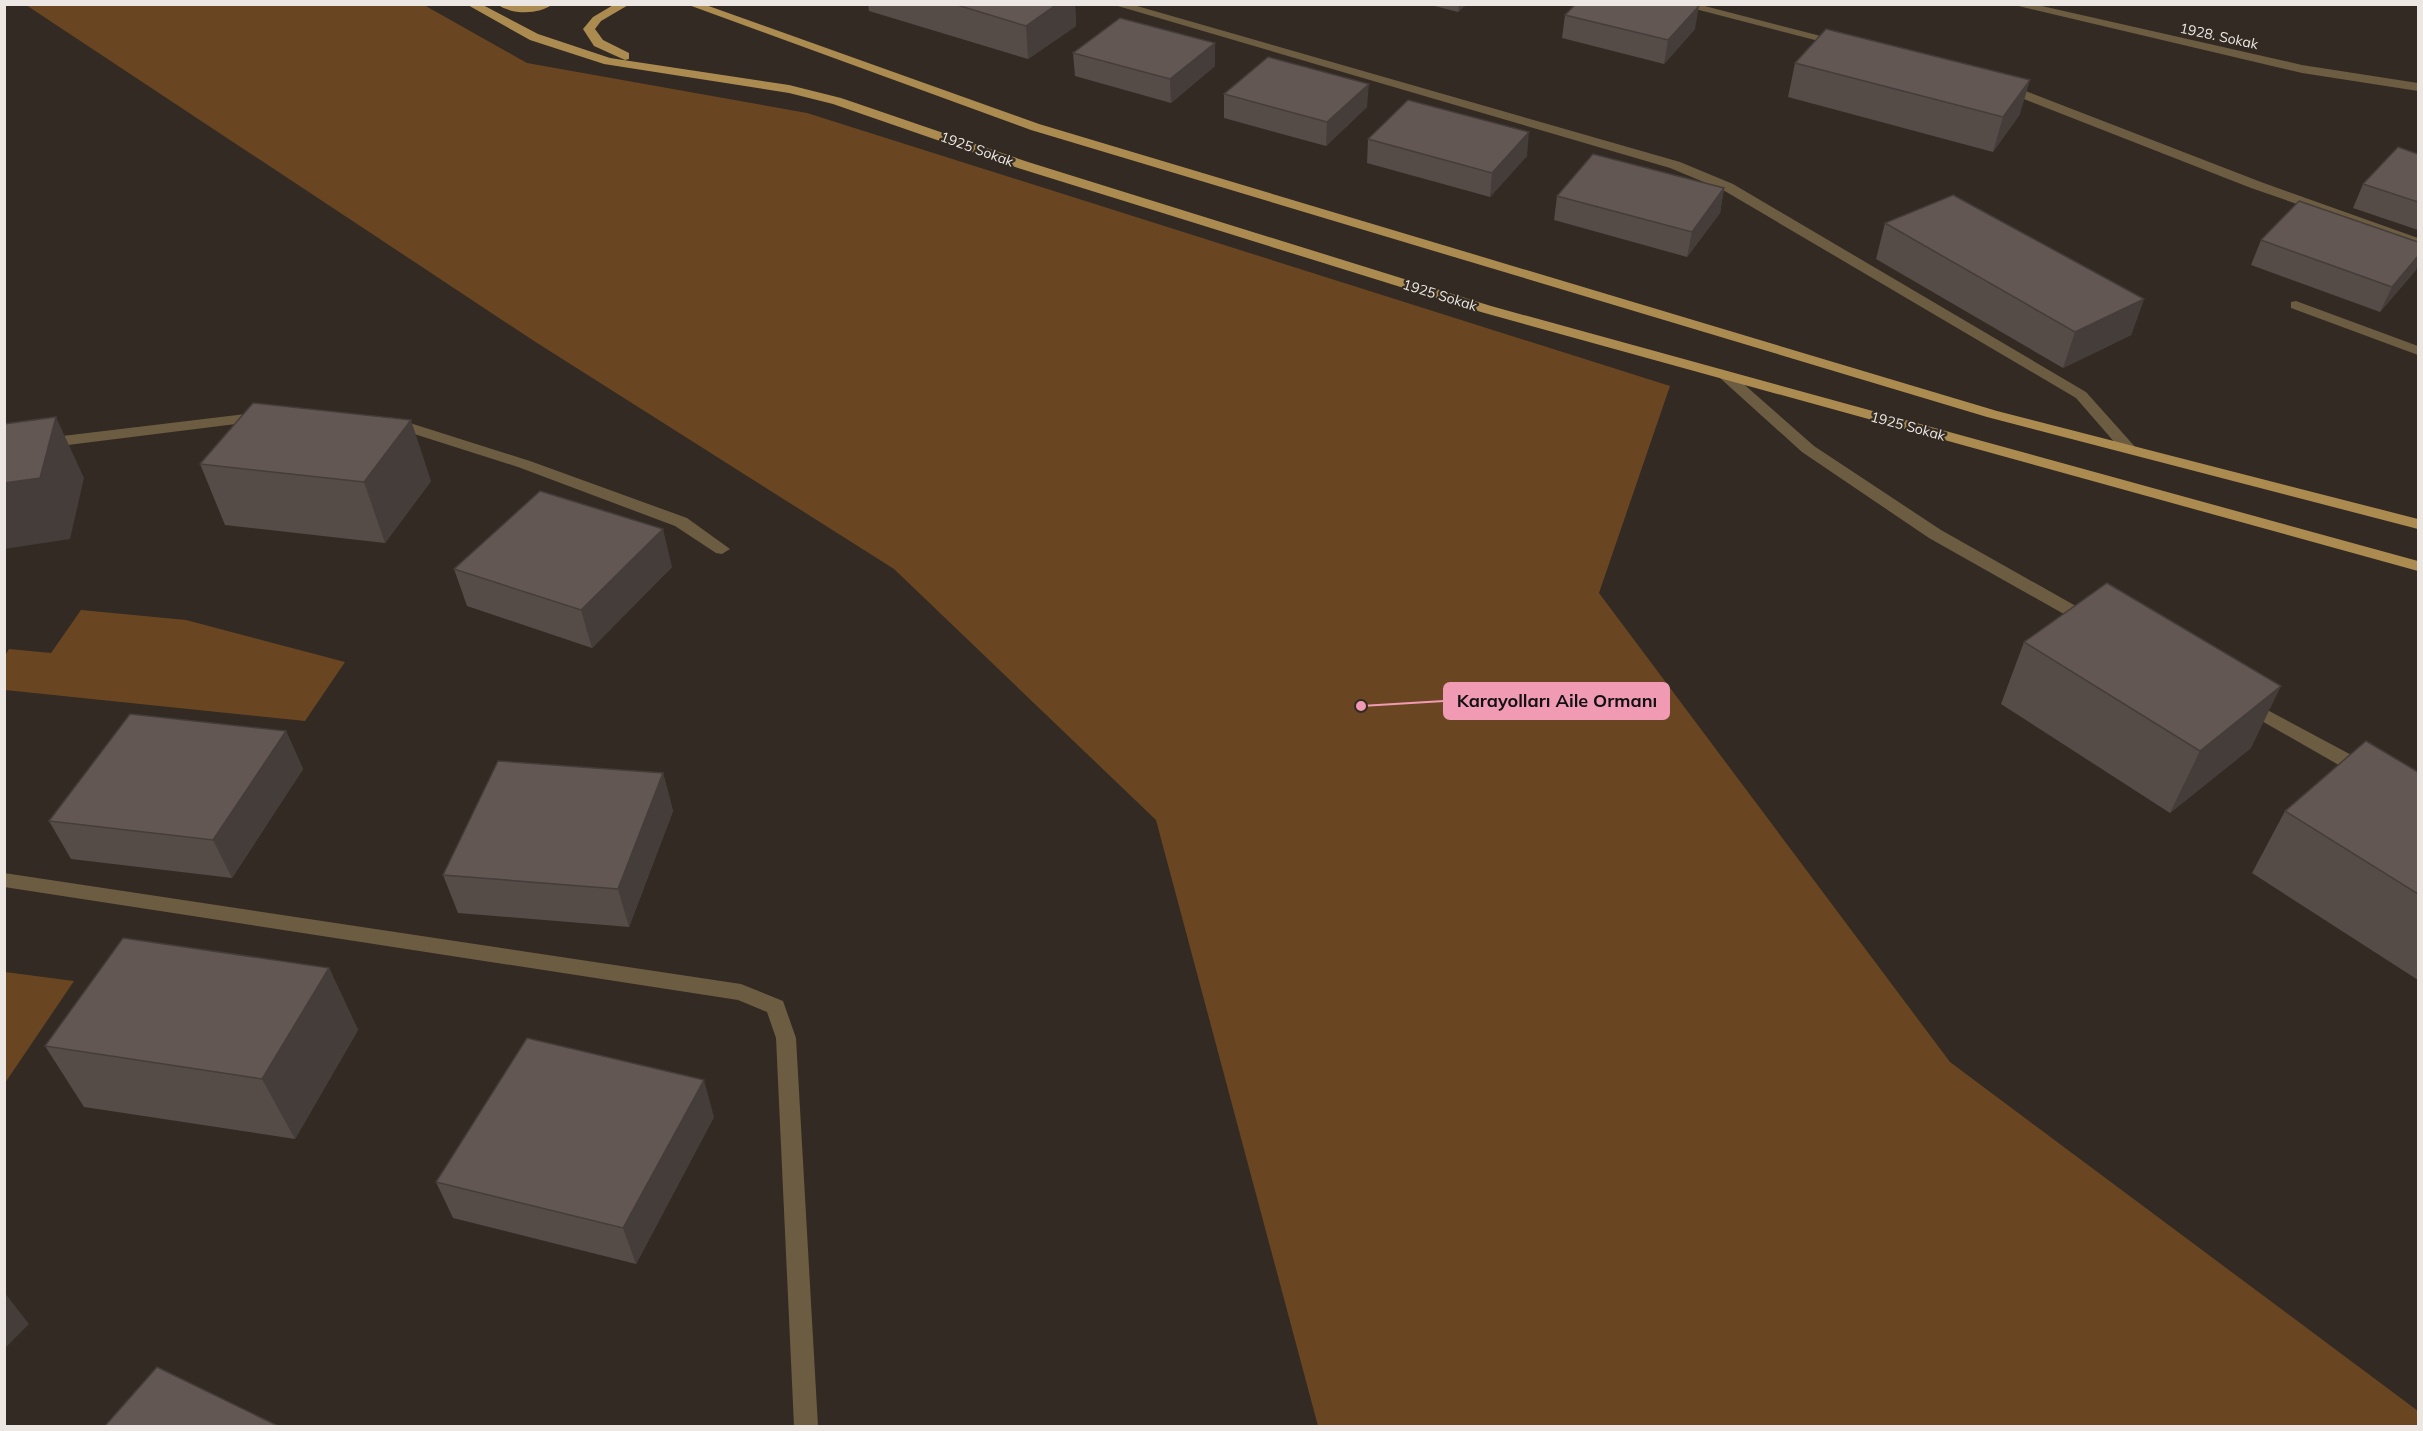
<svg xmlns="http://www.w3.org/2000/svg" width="2423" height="1431" viewBox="0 0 2423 1431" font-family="Mulish,sans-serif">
  <rect width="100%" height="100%" fill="#322a23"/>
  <path fill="#694621" d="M26,5h398l103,58 280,50 863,273 -71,207 351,469 468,349v15h-1100l-162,-606 -262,-251 -360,-228z
    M81,610l105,10 159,42 -40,59 -300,-31v-34l4,-7 42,4z
    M5,972l69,9 -69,102 -1,-111z"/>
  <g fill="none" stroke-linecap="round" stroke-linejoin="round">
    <path fill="#6c5c41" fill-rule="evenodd" d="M1111,4h19l550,158 53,22 353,208 51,57 -2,3h-12l-47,-54 -353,-208 -53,-22z
      M1676,4h21l151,39 -6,4z
      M2010,4h23l269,61 116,18v8l-116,-18z
      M2002,82l259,100 157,56v8l-167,-58 -253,-99 -2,-3z
      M2296,301l122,45v9l-127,-47v-6z
      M1725,371l5,1 84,74 127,84 156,88 3,4 -3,4h-12l-156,-88 -127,-86 -82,-74 -2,-3z
      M262,412l8,5 -3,3 -263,33v-10z
      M391,417l139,44 157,57 43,31 -8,5 -6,-1 -41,-27 -157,-59 -132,-42 -3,-3z
      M2245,698l127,68 2,5 -2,5h-14l-119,-68 -3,-4 3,-4z
      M4,873l737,111 42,17 13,37 22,388h-24l-18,-388 -9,-26 -29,-12 -734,-113z"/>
    <path fill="#ac8b51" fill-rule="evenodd" d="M466,4h15l57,30 72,24 179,27 52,13 187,64 463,144 927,255v10l-937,-259 -463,-144 -185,-64 -44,-11 -185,-29 -74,-24z
      M497,4h56c-14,11 -42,11 -56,0z
      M615,4h15l-29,17 -6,8 8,11 26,13v6l-4,1 -31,-14 -11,-17 10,-12z
      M686,4h17l336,120 958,287 421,108v10l-431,-112 -956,-287z"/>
  </g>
  <path fill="#554b47" d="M868,4h207l1,22 -48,33 -159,-48z
    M1427,4h40l-9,8z
    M1565,15l130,14 -31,35 -102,-26z
    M1073,53l142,13 -44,37 -96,-27z
    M1795,63l225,51 -27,38 -205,-55z
    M1224,94l143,13 -41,39 -102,-28z
    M1368,139l159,17 -37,41 -123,-34z
    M2418,154v76l-65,-22 10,-24z
    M1724,188l-4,25 -33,44 -133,-37 3,-24z
    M1885,223l259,76 -13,36 -68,33 -187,-109z
    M2261,240l155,30 -36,42 -129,-47z
    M200,464l231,17 -46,62 -160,-18z
    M672,567l-80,81 -125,-42 -13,-37z
    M2024,642l227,106 -81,65 -169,-109z
    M286,731l17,38 -71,109 -161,-19 -22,-38z
    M2418,772v208l-166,-107 33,-62z
    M663,773l10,38 -44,116 -171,-14 -15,-38z
    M329,968l29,62 -63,109 -211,-32 -39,-61z
    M714,1117l-78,147 -183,-46 -17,-36z"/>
  <path fill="#453d3a" d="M1057,4h18l1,22 -48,33 -2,-33z
    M1459,4h8l-9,8z
    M1699,6l-4,23 -31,35 4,-24z
    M1215,43v23l-44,37 -1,-24z
    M2030,80l-10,34 -27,38 10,-35z
    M1369,84l-2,23 -41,39 1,-24z
    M1529,132l-2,24 -37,41 2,-24z
    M1724,188l-4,25 -33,44 5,-25z
    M2418,256v8l-2,6 -36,42 12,-25z
    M2144,299l-13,36 -68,33 12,-36z
    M56,417l28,61 -14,61 -66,10v-66z
    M411,420l20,61 -46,62 -21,-61z
    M663,529l9,38 -80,81 -11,-38z
    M2281,686l-30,62 -81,65 30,-62z
    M286,731l17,38 -71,109 -19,-38z
    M663,773l10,38 -44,116 -11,-38z
    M329,968l29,62 -63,109 -33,-60z
    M704,1080l10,37 -78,147 -13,-36z
    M4,1292l25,32 -25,25z"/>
  <path fill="#635753" stroke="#453d3a" stroke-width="1.5" d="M954,4h103l-31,22z
    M1576,4h114l9,2 -31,34 -103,-25z
    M1120,18l95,25 -45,36 -97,-26z
    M1826,29l204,51 -27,37 -208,-54z
    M1268,57l101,27 -42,38 -103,-28z
    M1408,100l121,32 -37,41 -124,-34z
    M2398,147l20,7v48l-55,-18z
    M1593,154l131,34 -32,44 -135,-36z
    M1953,195l191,104 -69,33 -190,-109z
    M2299,201l119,41v14l-26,31 -131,-47z
    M253,403l158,17 -47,62 -164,-18z
    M56,417l-16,61 -36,5v-59z
    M540,491l123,38 -82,81 -127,-41z
    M2107,583l174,103 -81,65 -176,-109z
    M130,714l156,17 -73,109 -164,-19z
    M2366,741l52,31v122l-133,-83z
    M498,761l165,12 -45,116 -175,-14z
    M123,938l206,30 -67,111 -217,-33z
    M527,1038l177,42 -81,148 -187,-46z
    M157,1367l121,59h-173z"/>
  <g text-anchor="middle" stroke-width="4.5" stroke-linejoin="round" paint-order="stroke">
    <g font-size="14" fill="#ece7e2" stroke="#322a23">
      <text transform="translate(2219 36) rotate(12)" y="5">1928. Sokak</text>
      <text transform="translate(977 149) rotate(20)" y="5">1925 Sokak</text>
      <text transform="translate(1440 295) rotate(17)" y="5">1925 Sokak</text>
      <text transform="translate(1908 426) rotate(15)" y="5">1925 Sokak</text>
    </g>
  </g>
  <path fill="none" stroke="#f19ab4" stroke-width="2" d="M1361 706L1444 701"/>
  <circle fill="#f19ab4" stroke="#322a23" stroke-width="2" cx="1361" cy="706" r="6"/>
  <rect fill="#f19ab4" stroke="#f19ab4" stroke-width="2" x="1444" y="683" width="225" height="36" rx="6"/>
  <g font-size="18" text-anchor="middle" font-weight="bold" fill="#111">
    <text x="1557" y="707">Karayolları Aile Ormanı</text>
  </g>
  <rect width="2423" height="1431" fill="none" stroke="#ece7e2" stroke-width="12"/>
</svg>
